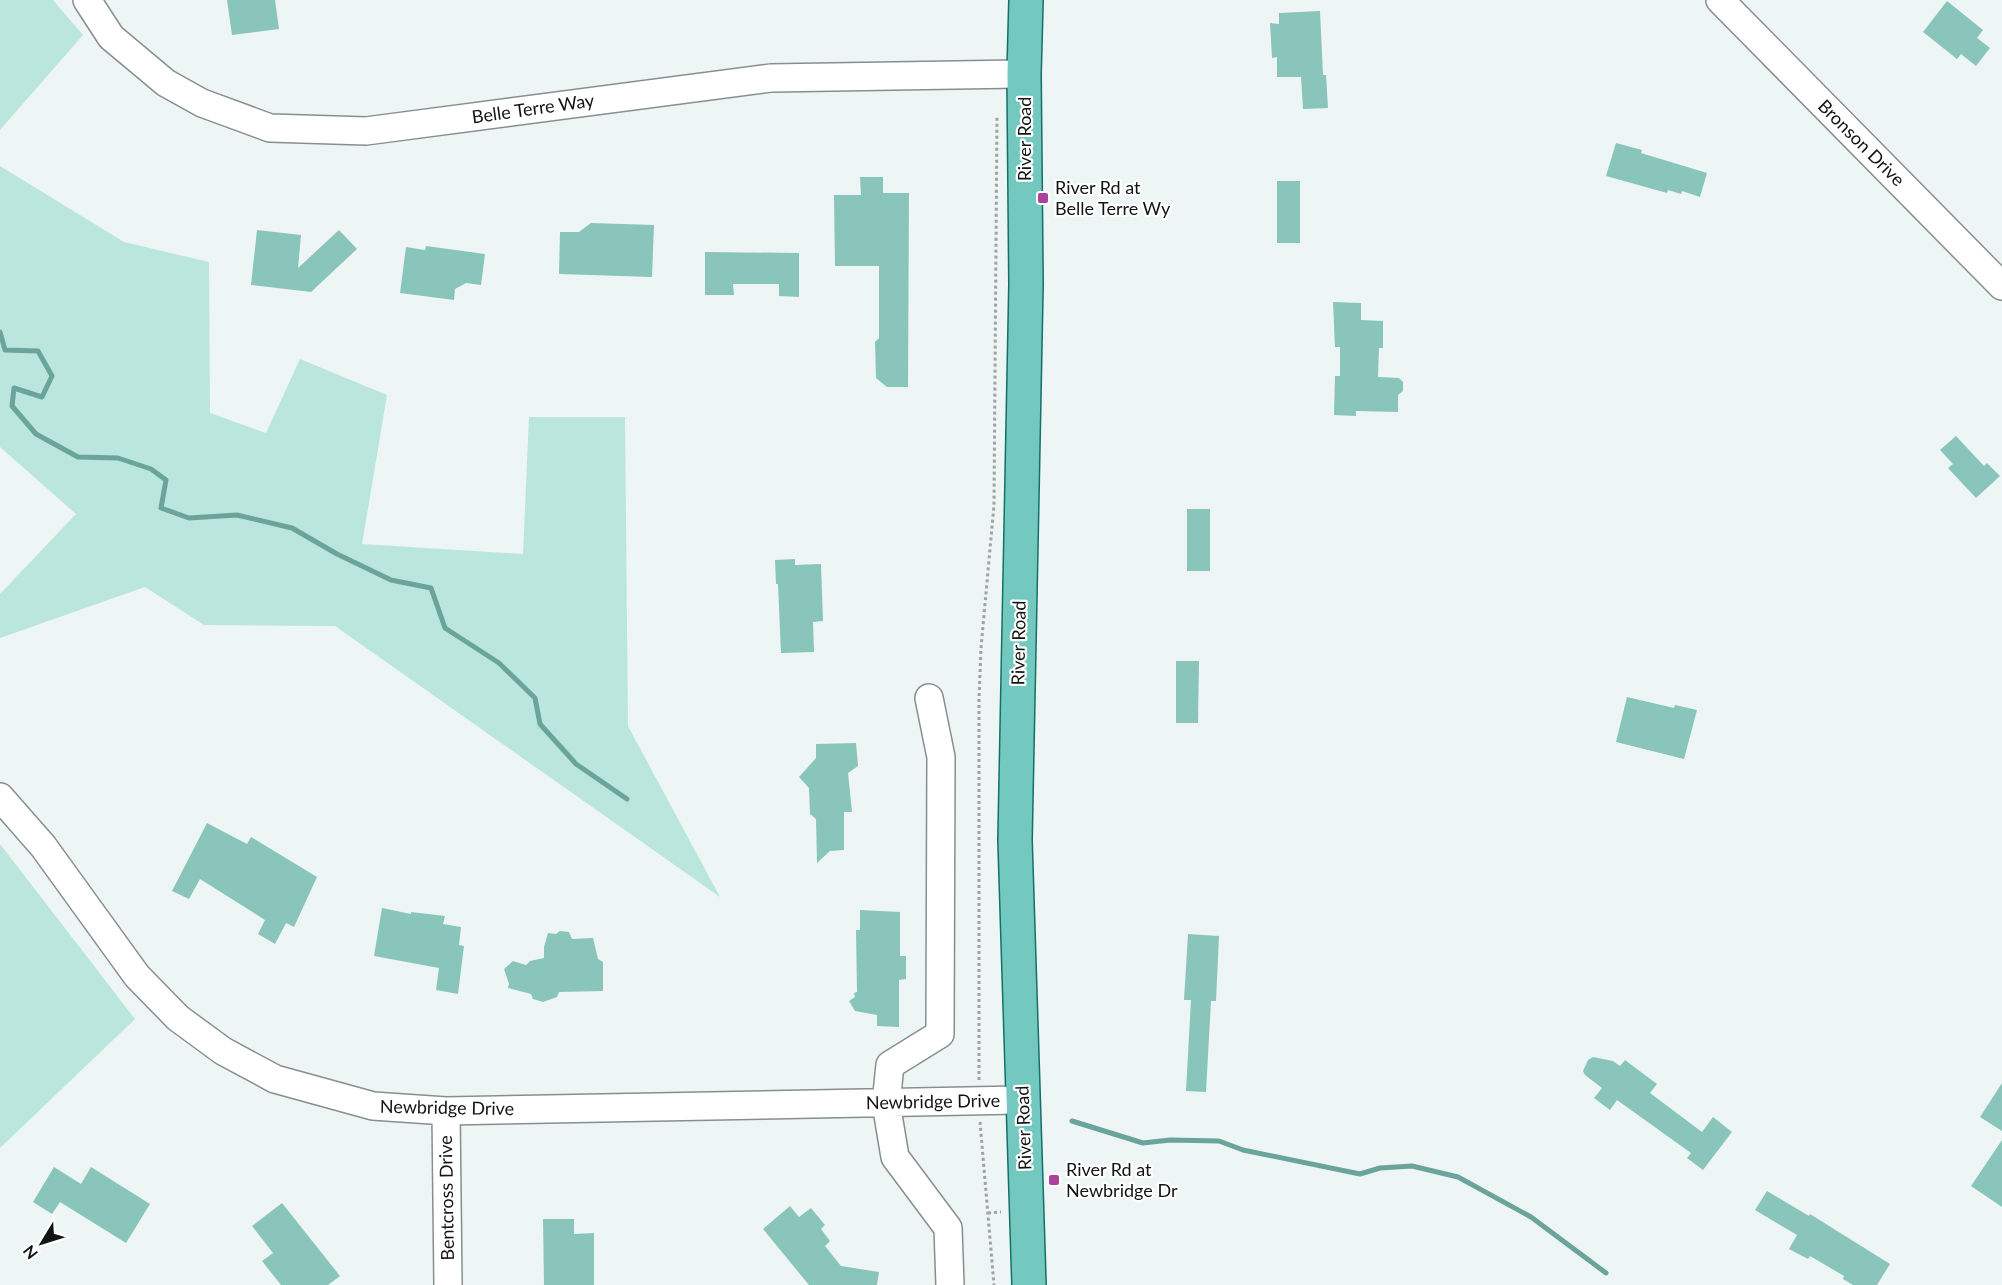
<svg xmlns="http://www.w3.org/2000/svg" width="2002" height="1285" viewBox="0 0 2002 1285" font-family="Lato,sans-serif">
  <rect width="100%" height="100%" fill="#edf6f4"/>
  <path fill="#bbe6de" d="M0,0h53l30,35 -83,95z
    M0,166l124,76 85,20 1,151 56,20 34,-74 87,36 -25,149 161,10 6,-137h96l3,309 92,171 -385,-271 -131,-1 -59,-38 -145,51v-44l76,-80 -76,-67z
    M0,844l135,175 -135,129z"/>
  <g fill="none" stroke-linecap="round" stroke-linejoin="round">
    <path stroke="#6aa49b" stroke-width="5" d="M0,332l5,18 33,1 14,25 -10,21 -28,-9 -2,18 24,28 42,23 40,1 33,11 15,11 -5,28 28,10 48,-3 55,13 45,26 54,26 40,8 14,40 54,35 36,35 5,26 36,40 51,35
      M1072,1121l71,22 27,-3 49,1 24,9 117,24 20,-6 32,-2 46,11 73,40 75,56"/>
  </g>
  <path fill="#89c5bb" d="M227,0h48l4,29 -47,6z
    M1947,1l36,29 -6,8 13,10 -14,18 -15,-12 -4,5 -34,-27z
    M1320,11l3,64h3l2,33 -25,1 -2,-32h-24v-20l-5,1 -2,-35 9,1v-11z
    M1616,143l26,7 -1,3 66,20 -7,24 -18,-6 -1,3 -13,-4 -1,3 -61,-17z
    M860,177h23v16h26l-1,194h-21l-11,-9 -1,-36 4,-4v-72h-44l-1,-71h27z
    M1277,181h23v62h-23z
    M591,223l63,2 -2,52 -93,-3 1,-42h19z
    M257,230l44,5 -3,33 41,-38 18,19 -46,43 -60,-7z
    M426,246l59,8 -4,31 -15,-2 -11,6 -1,11 -54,-7 6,-46 19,3z
    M705,252l94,1v44l-20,-1v-12h-46l1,11h-29z
    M1333,302l28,1v17l22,1v27h-4l-1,29 21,1 4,4v9l-5,4v17l-42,-1v5l-22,-1 1,-39h5v-29h-5z
    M1956,436l28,30 3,-3 13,13 -24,22 -28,-30 5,-4 -13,-14z
    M1187,509h23v62h-23z
    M795,559v6l26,-1 2,57 -10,1 1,30 -33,1 -3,-69h-2l-1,-24z
    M1176,661h23l-1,62h-22z
    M1627,697l47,11 1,-3 22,5 -13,49 -68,-17z
    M856,743l2,23 -10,7 4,39h-8v38l-14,1 -13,12 -1,-44 -6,-5 -1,-26 -10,-11 17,-19v-14z
    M207,823l40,21 4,-7 66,40 -23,50 -8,-4 -11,21 -17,-10 7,-14 -65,-41 -11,20 -17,-8z
    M382,908l29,6v-2l34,4 -2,8 18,3 -2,18 5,1 -6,48 -22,-4 3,-22 -65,-12z
    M860,910l40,2v44h6v23l-7,1v47l-22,-1v-11l-22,-4 -6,-10 6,-4 -1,-4 3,-1 -1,-62h4z
    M560,931l9,1 3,7 21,-1 5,21 5,3v29l-44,1 -2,5 -14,5 -10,-3 -2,-5 -23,-6 1,-4 -5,-15 9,-8 13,4 4,-4 14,-3v-11l4,-14 8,1z
    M1188,934l31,2 -3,65h-5l-5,91 -20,-1 5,-91h-7z
    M1593,1057l20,4 7,5 5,-6 32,24 -7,9 52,39 11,-15 19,15 -29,38 -16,-12 4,-5 -74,-53 -7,10 -16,-12 8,-10 -17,-13 -2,-4 5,-11z
    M2002,1083v48l-22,-14z
    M2002,1140v67l-31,-21z
    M54,1167l27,17 10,-17 59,37 -24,39 -66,-41 -8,12 -19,-12z
    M1767,1191l42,25 1,-2 80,50 -13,21h-24l-10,-6 1,-3 -34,-20 -2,3 -19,-10 8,-14 -42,-25z
    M282,1203l58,73 -12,9h-47l-19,-24 11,-8 -21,-27z
    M790,1206l9,11 12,-9 14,17 -4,4 9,12 -5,5 16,20 38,6 -2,13h-68l-46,-56z
    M543,1219h31v15l20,-1v52h-50z"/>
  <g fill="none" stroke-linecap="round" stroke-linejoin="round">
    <defs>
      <path id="minor" d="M87,0l24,37 55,46 36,20 68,25 96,3 405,-53 253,-4
        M1720,0l282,286
        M929,698l12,59 -1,277 -50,31 -4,38 9,54 53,71 2,57
        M0,797l43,49 94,130 41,42 45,33 52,28 98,27 73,5 577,-11
        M446,1111l2,174"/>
      <path id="major" d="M1026,0l-2,74 2,210 -11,556 14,445"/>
    </defs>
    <use href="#minor" stroke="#878f8d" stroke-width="30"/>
    <use href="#major" stroke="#147167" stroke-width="36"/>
    <path stroke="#9da4a2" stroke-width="3" stroke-dasharray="3 3" stroke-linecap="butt" d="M979,1080v-381l2,-51 13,-143 3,-390
      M980,1122l14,163
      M988,1213l13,-1"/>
    <use href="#minor" stroke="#fff" stroke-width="27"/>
    <use href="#major" stroke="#73c8bf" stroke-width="33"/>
  </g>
  <g fill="#ad409f" stroke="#fff" stroke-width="2">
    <rect x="1037" y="192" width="12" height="12" rx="3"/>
    <rect x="1048" y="1174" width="12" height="12" rx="3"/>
  </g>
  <g text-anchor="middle" stroke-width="4.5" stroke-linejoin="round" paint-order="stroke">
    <g font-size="18" fill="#111413" stroke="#fff">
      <text transform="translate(533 109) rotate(-8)" y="6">Belle Terre Way</text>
      <text transform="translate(1025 139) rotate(-90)" y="6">River Road</text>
      <text transform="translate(1861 143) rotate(45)" y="6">Bronson Drive</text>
      <text transform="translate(1019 643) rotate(-89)" y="6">River Road</text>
      <text transform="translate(933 1102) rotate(-1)" y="6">Newbridge Drive</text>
      <text transform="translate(447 1108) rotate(1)" y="6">Newbridge Drive</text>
      <text transform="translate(1024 1128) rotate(-92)" y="6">River Road</text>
      <text transform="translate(447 1198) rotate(-91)" y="6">Bentcross Drive</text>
    </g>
    <g font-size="18" fill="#111413" stroke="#fff" text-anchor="start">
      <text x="1055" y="194">River Rd at<tspan x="1055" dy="21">Belle Terre Wy</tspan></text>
      <text x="1066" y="1176">River Rd at<tspan x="1066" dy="21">Newbridge Dr</tspan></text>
    </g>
  </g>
  <g transform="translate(42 1243) rotate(232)" stroke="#ffffff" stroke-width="4.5" paint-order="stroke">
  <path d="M0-4.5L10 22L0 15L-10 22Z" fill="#111413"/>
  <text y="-9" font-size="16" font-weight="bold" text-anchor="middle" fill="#111413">N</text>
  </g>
</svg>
